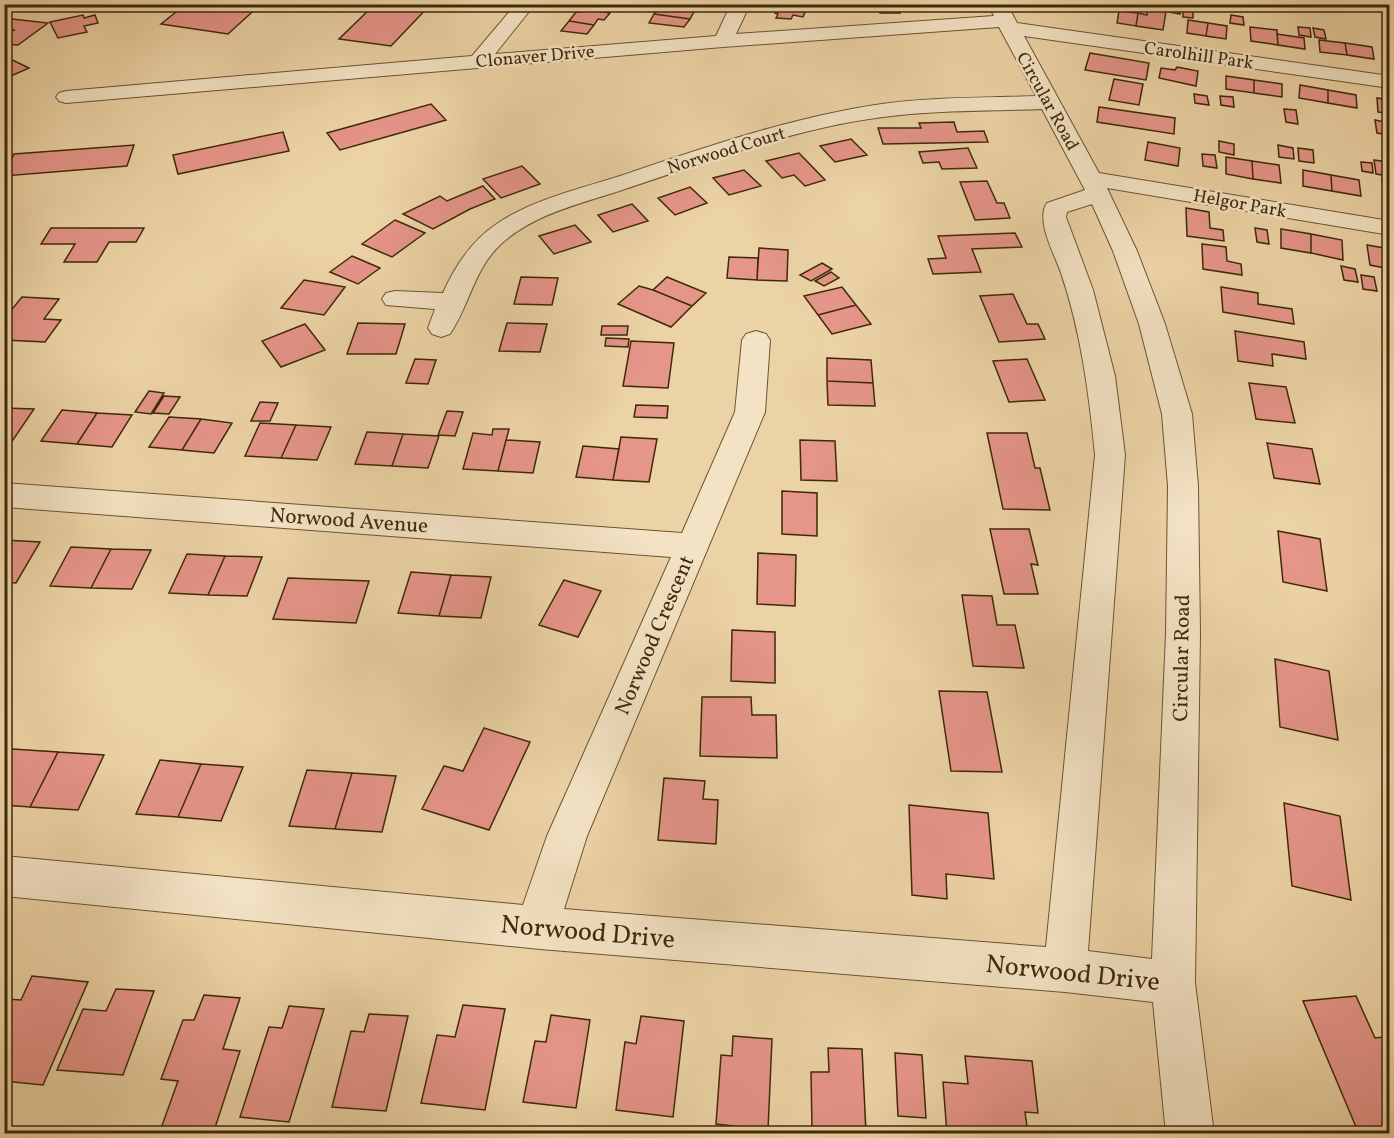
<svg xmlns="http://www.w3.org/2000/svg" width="1394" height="1138" viewBox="0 0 1394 1138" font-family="Vollkorn,serif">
  <rect width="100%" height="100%" fill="#ecd3a5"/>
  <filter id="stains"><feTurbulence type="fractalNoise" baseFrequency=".00333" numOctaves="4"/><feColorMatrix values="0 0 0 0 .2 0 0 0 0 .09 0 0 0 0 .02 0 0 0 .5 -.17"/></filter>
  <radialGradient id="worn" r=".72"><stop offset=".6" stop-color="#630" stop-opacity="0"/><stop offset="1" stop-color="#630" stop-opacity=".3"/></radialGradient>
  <path fill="#e69589" stroke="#3e2a09" stroke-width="1.5" d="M113,4h19l-6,6 -18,-2z
    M186,4h75l-33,30 -67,-10z
    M375,4h56l-40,42 -52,-7z
    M779,4h8l20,3 -4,10 -10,-2 -2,4 -15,-1 2,-4 -3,-1z
    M1056,4h25l2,5 -25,-1z
    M1170,4h11l-1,10 -11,-2z
    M660,5l35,5 -5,9 -36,-5z
    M878,5h20l2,8h-20z
    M1147,8l19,3 -3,19 -27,-4 2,-13 9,2z
    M583,9l27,4 -6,7 -6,-1 -4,6 -25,-4 7,-9h5z
    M1183,9l10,1v8l-10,-1z
    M1119,11l19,2 -2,13 -19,-3z
    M654,14l36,5 -6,8 -35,-4z
    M83,15l1,3 11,-3 3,8 -14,3 3,6 -29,6 -8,-16z
    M1231,15l12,2 1,8 -14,-2z
    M12,19l36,4 -30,22 -14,-1v-11l11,-3 -11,-1v-4z
    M1188,20l20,3 -2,13 -19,-3z
    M569,21l25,4 -7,9 -26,-3z
    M1208,23l19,3 -1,13 -20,-3z
    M1250,27l27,3 1,15 -27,-4z
    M1298,27l12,1 1,9 -12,-2z
    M1313,28l11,2 2,9 -11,-2z
    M1277,34l27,4 1,11 -27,-4z
    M1319,40l26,3 2,12 -27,-3z
    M1345,43l27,4 2,12 -27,-4z
    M1090,53l59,10 -3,17 -61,-10z
    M4,56l25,12 -25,11z
    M1177,67l21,4 -2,15 -37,-8 2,-10 14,2z
    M1226,76l28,4v13l-28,-4z
    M1114,79l29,5 -4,21 -30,-5z
    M1254,80l28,4v13l-28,-4z
    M1300,85l28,5v13l-29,-5z
    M1328,90l28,5 1,13 -29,-5z
    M1194,94l13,2 2,9 -14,-2z
    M1220,96l13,1 1,10 -13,-2z
    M1377,98l13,2v13l-12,-1z
    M431,104l15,16 -106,30 -13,-17z
    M1099,107l76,11 -1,16 -77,-12z
    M1284,109l12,1 2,14 -12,-2z
    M1375,120l15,3v12l-13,-2z
    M954,122l3,10 27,-1 4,11 -105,2 -5,-16h43l-2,-5z
    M283,132l6,19 -111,23 -5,-19z
    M851,139l16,16 -32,7 -15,-16z
    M1219,141l15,3v11l-15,-3z
    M1148,142l32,6 -2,18 -33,-6z
    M134,145l-7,21 -123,10 10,-22z
    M1278,145l15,3 1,11 -15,-2z
    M968,148l9,20 -35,1 -3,-7 -16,1 -4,-11z
    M1298,148l15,2 1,13 -15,-2z
    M799,153l26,27 -20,6 -11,-11 -12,3 -16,-17z
    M1202,154l13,1 2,13 -14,-2z
    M1226,157l26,4 1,18 -27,-5z
    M1374,160l14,2 2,14 -14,-2z
    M1252,161l27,4 2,18 -28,-4z
    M1361,162l11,1 1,10 -11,-2z
    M522,166l18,18 -39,14 -18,-19z
    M744,170l17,16 -32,9 -16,-17z
    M1303,170l28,5 1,16 -29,-5z
    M1331,175l28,5 2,16 -29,-5z
    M1382,179l8,2v19h-5z
    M987,181l10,22h7l6,15 -35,2 -15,-38z
    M483,186l12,13 -25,10 -37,20 -30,-15 37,-18 7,5z
    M690,187l17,16 -32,12 -17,-17z
    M632,204l16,17 -35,11 -15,-17z
    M1186,208l23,4 1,16 13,2 1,11 -37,-5z
    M395,220l30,13 -33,24 -30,-13z
    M575,225l16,17 -37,12 -15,-18z
    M51,228h93l-8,14h-27l-12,20h-33l11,-18h-34z
    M1255,228l12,2 2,14 -12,-2z
    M1281,229l30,5v19l-30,-5z
    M1015,233l7,14 -50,2 9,23 -48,2 -5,-15 18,-1 -8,-22z
    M1311,234l31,6 1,20 -32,-7z
    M1202,244l24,3 1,14 14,3 1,11 -39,-6z
    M1367,245l23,4v20l-20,-4z
    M759,248l29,2 -1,31 -30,-1z
    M352,256l28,12 -22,16 -28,-12z
    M729,257l29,1 -1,22 -30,-2z
    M822,263l10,6 -21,12 -11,-6z
    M1341,266l14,3 3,13 -14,-2z
    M831,272l8,6 -15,8 -9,-5z
    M1361,275l13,2 3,14 -14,-2z
    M521,277l37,1 -6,27 -38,-1z
    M667,277l39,16 -14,13 -39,-16z
    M304,280l41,7 -21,28 -43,-7z
    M639,286l14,4 39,16 -21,21 -53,-23z
    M842,287l14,18 -38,10 -14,-19z
    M1221,287l37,6v11l34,5 2,15 -71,-12z
    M1013,294l14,30h11l7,15 -46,3 -19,-46z
    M22,297l37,2 -15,20 17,1 -16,22 -41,-2v-21z
    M856,305l15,19 -39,10 -14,-19z
    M358,323l47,1 -9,30h-49z
    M507,323l40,1 -7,28 -41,-1z
    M305,324l20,26 -44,17 -19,-26z
    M602,326h26l-1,9h-26z
    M1235,331l69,11 2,17 -34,-5 1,12 -35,-5z
    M606,338l23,1 -1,8 -23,-1z
    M631,341l43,2 -6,45 -45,-2z
    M827,358l44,2 2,23 -46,-2z
    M415,359l21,1 -8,24 -22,-1z
    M1027,359l18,41 -36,2 -16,-41z
    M827,381l46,2 2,23 -47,-1z
    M1249,383l37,4 9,36 -39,-4z
    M149,391l15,2 -13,21 -16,-2z
    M164,396l16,1 -11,17 -16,-1z
    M260,402l18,1 -8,18h-19z
    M636,405l32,1 -1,12 -33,-1z
    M4,408l30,1 -21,31 -9,-1z
    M62,410l35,3 -20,31 -36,-3z
    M447,411l16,1 -8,24 -17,-1z
    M97,413l35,2 -20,32 -35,-3z
    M169,417l32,2 -19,31 -33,-3z
    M201,419l31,4 -18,30 -32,-3z
    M260,423l36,2 -15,33 -36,-2z
    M296,425l35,2 -14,33 -36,-2z
    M493,429h16l-11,42 -35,-2 10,-36 19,2z
    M367,432l36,2 -11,32 -37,-2z
    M987,433h40l8,35h5l10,42 -47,-1z
    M403,434l36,2 -11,32 -36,-2z
    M621,437l36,2 -8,43 -36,-2z
    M506,440l34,2 -7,31 -35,-2z
    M800,440l35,1 2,40 -36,-1z
    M1267,443l45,6 8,35 -46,-6z
    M583,446l36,3 -6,31 -37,-3z
    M782,491l35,2v43l-35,-2z
    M990,529h39l9,36 -7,-1 7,30h-34z
    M1278,531l42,8 7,52 -44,-9z
    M4,540l36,2 -24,41 -12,-1z
    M71,547l40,2 -20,39 -41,-2z
    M111,549l40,1 -19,39 -41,-1z
    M758,553l38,2 -1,51 -38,-2z
    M187,554l38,2 -17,39 -39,-2z
    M225,556l37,1 -15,39 -39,-1z
    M411,572l40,3 -12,41 -41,-3z
    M451,575l40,2 -10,41 -42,-2z
    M288,578l81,3 -13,42 -83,-4z
    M564,580l37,11 -23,46 -39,-12z
    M962,595l30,1 5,29h18l9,43 -51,-2z
    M732,630l43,2v51l-44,-2z
    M1275,659l54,12 9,69 -58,-13z
    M939,691l48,1 15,80 -51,-1z
    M702,697h49l1,18h24l1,43 -77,-2z
    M484,728l46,14 -41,88 -67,-21 22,-43 19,5z
    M12,749l46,3 -28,55 -26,-2v-41z
    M58,752l46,3 -26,55 -48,-3z
    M160,760l41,4 -23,53 -42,-3z
    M201,764l42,3 -22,54 -43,-4z
    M307,770l45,3 -17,56 -46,-3z
    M352,773l44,3 -14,56 -47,-3z
    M664,778l41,3 -2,18 15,1 -2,44 -58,-4z
    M1284,803l56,13 11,84 -59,-14z
    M909,805l79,8 6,66 -48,-5 1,25 -35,-4z
    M32,976l56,6 -45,103 -39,-4v-77l3,-5 14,1z
    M116,989l38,2 -31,84 -66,-5 26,-61 23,2z
    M204,995l36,3 -17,51 17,2 -27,83h-54l19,-53 -17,-2 22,-59h11z
    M1356,996l19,42 8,-1 7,15v82h-31l-56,-133z
    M463,1005l42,4 -20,101 -64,-7 16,-68 18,2z
    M289,1006l35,3 -35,113 -49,-5 29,-90 13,1z
    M369,1014l39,2 -22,95 -54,-4 19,-76 13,1z
    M551,1015l39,5 -14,88 -53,-6 12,-61 11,1z
    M641,1016l43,5 -11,96 -57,-7 9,-68 11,2z
    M733,1036l39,3 -4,91 -52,-6 5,-69 11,1z
    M828,1048l34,1 4,84 -54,-4 -1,-57h18z
    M895,1053l27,2 4,63 -28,-2z
    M965,1056l67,5 6,52 -13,-1 3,22h-81l-4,-52 25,2z"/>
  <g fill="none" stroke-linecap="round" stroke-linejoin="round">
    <defs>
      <path id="minor" d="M516,4h19l-40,50 221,-18 15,-32h19l-14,30 258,-18 -6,-12h19l10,19 373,53v12l-366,-52 75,137 291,48v14l-283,-47 30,63 28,73 27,90 6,72 2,147 -5,350 19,151h-48l-13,-132 -88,-10 -525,-43 -536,-53v-40l519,49 24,-69 124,-279 -667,-50v-24l678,50 53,-121 7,-72 4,-6 10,-3 10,3 4,6 -5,72 -178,424 -23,73 482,38 49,-492c-6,-62 -14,-123 -34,-182 -6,-18 -26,-53 -14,-70l38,-13 -43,-81c-53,2 -106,1 -159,8 -88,11 -173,44 -258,72 -41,14 -90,24 -124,55 -27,25 -31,60 -51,90l-9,3 -9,-3 -4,-6 7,-19 -49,-4 -4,-6 4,-6 9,-2 48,2c12,-27 29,-53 55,-70 36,-24 81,-34 122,-47 86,-29 172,-59 262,-72 51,-7 103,-6 154,-8l-37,-69 -276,20 -657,56 -7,-2 -3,-4 3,-4 7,-2 406,-35zM1092,204l21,47 26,73 23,90 6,72 -2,147 -14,326 -64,-8 37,-496 -10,-79 -22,-86 -27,-73 1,-5z"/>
    </defs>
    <use href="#minor" stroke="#6a5430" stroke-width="2"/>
    <use href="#minor" fill="#f3e2c4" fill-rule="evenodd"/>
  </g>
  <g text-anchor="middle" stroke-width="5" stroke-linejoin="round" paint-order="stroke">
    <g font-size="18" fill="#3e2a09" stroke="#f3e2c4">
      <text transform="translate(1199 55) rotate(8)" y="6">Carolhill Park</text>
      <text transform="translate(535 56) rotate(-5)" y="6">Clonaver Drive</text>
      <text transform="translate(1048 101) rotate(61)" y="6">Circular Road</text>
      <text transform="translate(726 150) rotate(-17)" y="6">Norwood Court</text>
      <text transform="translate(1240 203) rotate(10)" y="6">Helgor Park</text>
    </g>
    <g font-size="21" fill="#3e2a09" stroke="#f3e2c4">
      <text transform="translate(349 520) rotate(4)" y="7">Norwood Avenue</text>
      <text transform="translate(654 635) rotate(-67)" y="7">Norwood Crescent</text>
      <text transform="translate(1181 658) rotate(-89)" y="7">Circular Road</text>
    </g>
    <g font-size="26" fill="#3e2a09" stroke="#f3e2c4">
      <text transform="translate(588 931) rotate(5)" y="9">Norwood Drive</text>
      <text transform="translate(1073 972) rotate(6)" y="9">Norwood Drive</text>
    </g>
  </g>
  <rect width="1394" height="1138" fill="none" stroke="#ecd3a5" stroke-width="24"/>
  <rect x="6" y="6" width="1382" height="1126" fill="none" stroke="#3e2a09" stroke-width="3"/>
  <rect x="12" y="12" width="1370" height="1114" fill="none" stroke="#3e2a09" stroke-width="1.5"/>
  <rect width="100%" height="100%" filter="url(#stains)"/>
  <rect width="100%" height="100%" fill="url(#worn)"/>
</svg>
